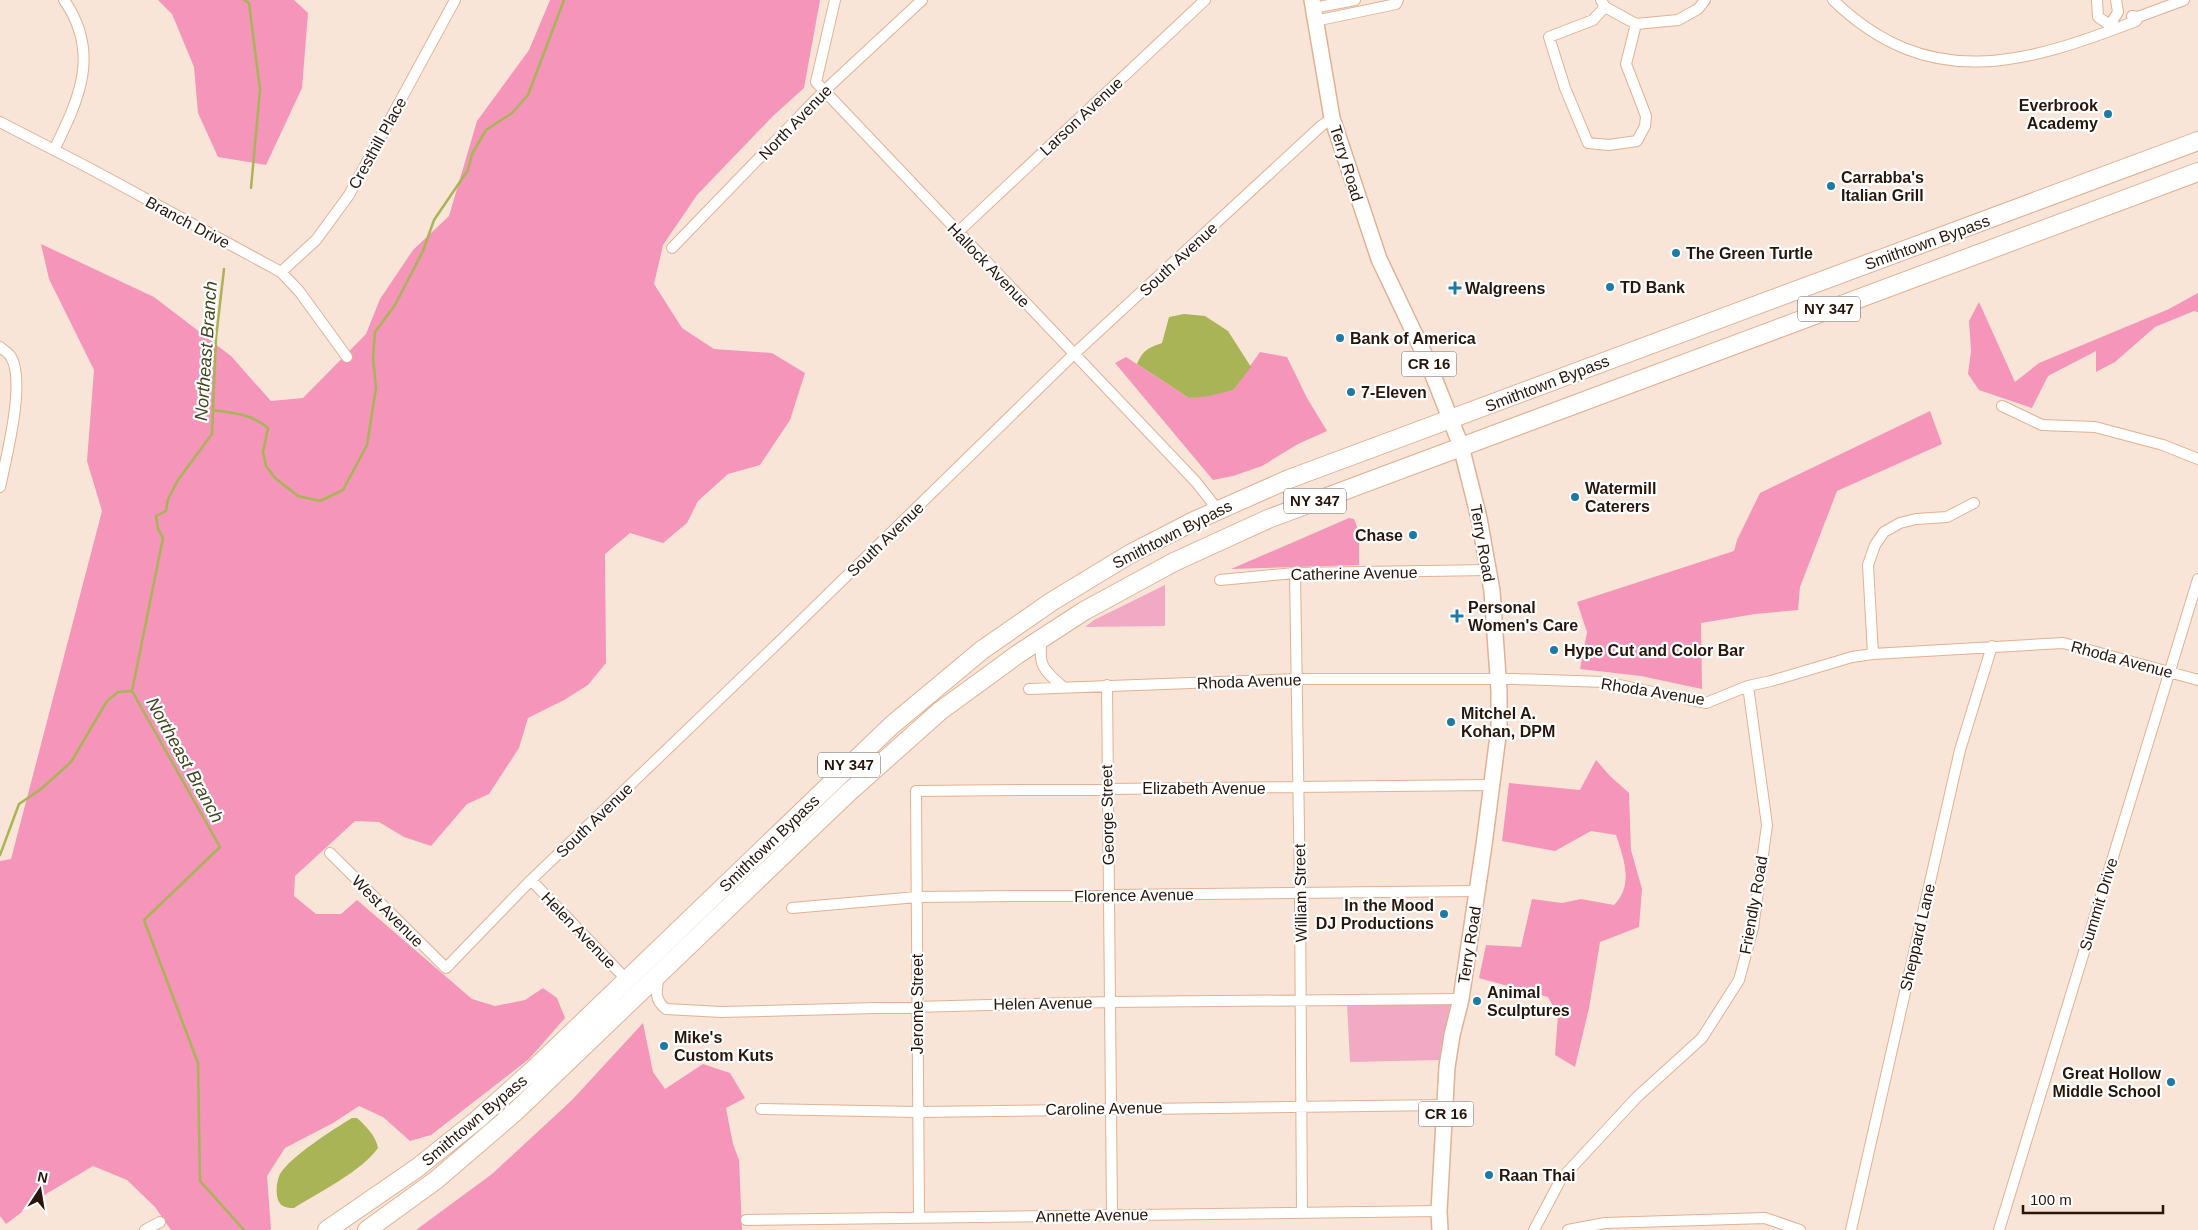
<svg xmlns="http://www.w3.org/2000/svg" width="2198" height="1230" viewBox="0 0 2198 1230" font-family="Helvetica,sans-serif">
  <rect width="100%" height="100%" fill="#f9e5d8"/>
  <path fill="#f2aac4" d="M1165,585v41l-80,1 9,-7z
    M1347,1005h103l-9,55 -91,2z"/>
  <path fill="#f495b9" d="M158,0h136l14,13 -6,75 -36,77 -48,-8 -20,-44 -4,-46 -22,-53z
    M550,0h270l-16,88 -31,28 -76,79 -34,50 -9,39 28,44 32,21 58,4 33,20 -15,47 -30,45 -32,9 -30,27 -11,22 -24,20 -33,-10 -25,21 1,109 -18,22 -24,15 -36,18 -9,30 -30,46 -22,10 -36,42 -27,-9 -25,-15 -24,-1 -60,55 -1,20 22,18h25l16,-14 115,99 23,7 30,-6 18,-12 14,10 8,20 -36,41 -98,76 -21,6 -27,-24 -24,-11 -26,17 -48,25 -18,28 4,53 -2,1h-98l-16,-23 -28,-27 -34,-14 -47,28 -40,30 -6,-8v-355l11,-2 91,-348 -15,-50 7,-91 -45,-91 -8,-35 113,53 77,59 40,45 32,-3 63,-64 14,-35 33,-49 36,-34 28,-95 52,-71z
    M2198,293v19l-4,-1 -39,16 -40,35 -19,10v-21l-48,25 -16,32 -53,-18 -11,-16 3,-23 -2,-30 10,-19 36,80 24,-19 130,-54z
    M1260,352l27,5 20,41 20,33 -29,13 -36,22 -29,10 -20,4 -98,-117 11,-6 63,41 44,-8z
    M1930,411l12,33 -105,47 -37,96 -2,23 -43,4 -54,9 1,66 -61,-13 -61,-7 7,-37 -10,-30 157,-51 3,-11 23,-47z
    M1349,518l5,1 5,13v33l-128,4z
    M1596,760l14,16 19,17 2,57 11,39 -3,38 -39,15 -11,66 -14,59 -20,-12 3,-40 -10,-18 -69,-19 7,-33 35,2 11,-48 30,4 19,-4 33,6c20,-21 10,-45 2,-70l-25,-4 -36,20 -53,-10 7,-58 71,7z
    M643,1023l10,49 12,17 38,-25 27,9 15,25 -19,10 7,36 6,16 3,70h-326l76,-56 80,-74z"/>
  <path fill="#a8b455" d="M1184,314l21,2 23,15 23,36 -18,23 -24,6 -20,2 -52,-34c6,-14 11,-16 25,-21l7,-26z
    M352,1118h5c8,7 19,18 21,30 -16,23 -60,45 -84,60 -10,0 -15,-2 -17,-12 -1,-7 0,-16 3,-22 11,-18 54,-45 72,-56z"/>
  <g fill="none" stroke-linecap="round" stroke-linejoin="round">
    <path stroke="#a8b455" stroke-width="2.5" d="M244,0l5,3 11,87 -9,98
      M224,269l-8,69 -4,96 -34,46 -10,19 -2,12 -10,5 2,13 5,9 -31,153 88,156 -76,73 54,143 2,118 44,49
      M213,410c20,3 39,4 55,18l-5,24 3,14 9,12 23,18 22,5 23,-11 24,-45 9,-57 -3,-30 2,-26 20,-27 28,-54 11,-31 34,-50 4,-16 14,-24 26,-17 16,-18 36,-95
      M0,855l19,-51 22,-15 30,-27 36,-61 11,-9 14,-1"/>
    <defs>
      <path id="street" d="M835,0l-19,82 380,400 22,28
        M1601,0l4,7 31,17 42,-4 20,-11 7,-9
        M1833,0c96,93 192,64 303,21l2,-4
        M2097,0l1,17 12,8 2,5
        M1605,7l-12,13 -44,17 16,51 23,55 21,2 28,-4 8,-15 1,-10 -20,-52 10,-40
        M1313,8l42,-8
        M2132,16l6,1 46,-17
        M1315,21l81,-17 2,-4
        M2110,25l8,-13 -2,-12
        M0,122l91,47 190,103 18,19 48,66
        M54,150c25,-51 47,-97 10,-150
        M958,232l247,-232
        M672,248l151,-156 99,-92
        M281,272l35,-32 33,-45 106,-195
        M0,347c3,3 9,6 11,10 15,24 -5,102 -11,130
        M2002,406l40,19 53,2 68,18 35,14
        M1295,573l5,320 2,320
        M1220,580l75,-7 194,-3
        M1042,638c-4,26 0,31 20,48
        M1873,654l-5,-89 7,-20 9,-13 16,-9 16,-4 31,-2 27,-14
        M1107,685l5,530
        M1029,689l268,-10h217l91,3 101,21 42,-17 23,-5 81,-24 21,-3 190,-11 135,37
        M330,853l116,115 85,-88 251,-241 292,-285 247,-228 11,-8
        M531,880l96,100
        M792,908l125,-11 560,-6
        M659,977c-3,13 -5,23 7,32l55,3 389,-10 351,-3
        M761,1109l156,3 529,-7
        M919,1217l-3,-426 576,-6
        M746,1220l693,-9
        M145,1230l15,-8
        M1534,1230l27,-51 76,-82 65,-59 37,-58 14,-52 14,-103 -19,-139
        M1568,1230l37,-7 160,-5 35,12
        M1851,1230l109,-480 32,-104
        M1999,1230l199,-651"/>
      <path id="primary" d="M1312,0l20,118 47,141 48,101 34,86 18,72 13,73 7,100v37l-15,117 -23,154 -9,36 -5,32 -8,144 1,19"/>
      <path id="highway" d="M327,1230l90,-62 60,-48 56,-50 359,-345 90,-75 69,-48 79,-48 64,-33 95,-42 909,-338
        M367,1230l69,-50 78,-67 334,-320 92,-82 78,-57 66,-43 90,-49 94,-43 930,-347"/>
    </defs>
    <use href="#street" stroke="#e1b191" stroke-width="12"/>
    <use href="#primary" stroke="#e1b191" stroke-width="18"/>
    <use href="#highway" stroke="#e1b191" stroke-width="20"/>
    <use href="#street" stroke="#fff" stroke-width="10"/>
    <use href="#primary" stroke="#fff" stroke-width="15"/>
    <use href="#highway" stroke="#fff" stroke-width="18"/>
  </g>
  <g fill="#1c7aa7" stroke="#fff" stroke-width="2">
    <circle cx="2108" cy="114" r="5"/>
    <circle cx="1831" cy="186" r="5"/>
    <circle cx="1676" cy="253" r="5"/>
    <circle cx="1610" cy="287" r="5"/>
    <path d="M1452.5 280.5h5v5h5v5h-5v5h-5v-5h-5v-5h5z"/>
    <circle cx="1340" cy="338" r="5"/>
    <circle cx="1351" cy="392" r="5"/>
    <circle cx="1575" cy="497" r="5"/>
    <circle cx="1413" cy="535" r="5"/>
    <path d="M1454.5 608.5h5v5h5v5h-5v5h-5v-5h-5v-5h5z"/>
    <circle cx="1554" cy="650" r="5"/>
    <circle cx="1451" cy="722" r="5"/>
    <circle cx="1444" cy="914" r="5"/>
    <circle cx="1477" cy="1001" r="5"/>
    <circle cx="664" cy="1046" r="5"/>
    <circle cx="2171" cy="1082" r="5"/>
    <circle cx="1489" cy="1175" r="5"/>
  </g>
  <g text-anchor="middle" stroke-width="4.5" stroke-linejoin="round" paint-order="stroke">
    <g fill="#fff" stroke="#685c54" stroke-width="1">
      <rect x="1798" y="296.5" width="62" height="25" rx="4"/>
      <rect x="1401.5" y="351.5" width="55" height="25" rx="4"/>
      <rect x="1284" y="488.5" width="62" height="25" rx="4"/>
      <rect x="818" y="752.5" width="62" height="25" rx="4"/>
      <rect x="1418.5" y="1101.5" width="55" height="25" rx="4"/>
    </g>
    <g font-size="15" font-weight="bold" fill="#28160a">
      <text x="1829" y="314">NY 347</text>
      <text x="1429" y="369">CR 16</text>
      <text x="1315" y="506">NY 347</text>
      <text x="849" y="770">NY 347</text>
      <text x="1446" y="1119">CR 16</text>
    </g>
    <g font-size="16" font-weight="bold" fill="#28160a" stroke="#fff" text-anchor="start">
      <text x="2098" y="111" text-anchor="end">Everbrook<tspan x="2098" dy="18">Academy</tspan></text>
      <text x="1841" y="183">Carrabba's<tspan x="1841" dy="18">Italian Grill</tspan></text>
      <text x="1686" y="259">The Green Turtle</text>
      <text x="1620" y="293">TD Bank</text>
      <text x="1465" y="294">Walgreens</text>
      <text x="1350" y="344">Bank of America</text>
      <text x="1361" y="398">7-Eleven</text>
      <text x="1585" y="494">Watermill<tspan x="1585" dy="18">Caterers</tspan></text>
      <text x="1403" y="541" text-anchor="end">Chase</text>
      <text x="1468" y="613">Personal<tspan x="1468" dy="18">Women's Care</tspan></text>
      <text x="1564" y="656">Hype Cut and Color Bar</text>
      <text x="1461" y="719">Mitchel A.<tspan x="1461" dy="18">Kohan, DPM</tspan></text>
      <text x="1434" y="911" text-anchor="end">In the Mood<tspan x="1434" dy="18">DJ Productions</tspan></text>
      <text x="1487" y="998">Animal<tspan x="1487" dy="18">Sculptures</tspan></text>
      <text x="674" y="1043">Mike's<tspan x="674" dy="18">Custom Kuts</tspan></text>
      <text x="2161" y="1079" text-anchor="end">Great Hollow<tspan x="2161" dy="18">Middle School</tspan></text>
      <text x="1499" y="1181">Raan Thai</text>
    </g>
    <g font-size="16" fill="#28160a" stroke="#fff">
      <text transform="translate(1081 116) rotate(-43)" y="6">Larson Avenue</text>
      <text transform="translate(795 122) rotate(-46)" y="6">North Avenue</text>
      <text transform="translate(377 143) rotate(-61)" y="6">Cresthill Place</text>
      <text transform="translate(1347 163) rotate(73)" y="6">Terry Road</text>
      <text transform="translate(188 222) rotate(28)" y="6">Branch Drive</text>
      <text transform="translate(1927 242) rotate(-20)" y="6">Smithtown Bypass</text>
      <text transform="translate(1178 259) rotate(-43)" y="6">South Avenue</text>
      <text transform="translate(989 265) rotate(46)" y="6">Hallock Avenue</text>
      <text transform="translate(1547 383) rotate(-21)" y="6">Smithtown Bypass</text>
      <text transform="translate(1172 534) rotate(-27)" y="6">Smithtown Bypass</text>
      <text transform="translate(885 539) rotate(-44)" y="6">South Avenue</text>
      <text transform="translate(1483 543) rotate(80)" y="6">Terry Road</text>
      <text transform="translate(1354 573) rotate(-1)" y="6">Catherine Avenue</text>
      <text transform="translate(2122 659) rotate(15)" y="6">Rhoda Avenue</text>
      <text transform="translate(1249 681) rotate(-2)" y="6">Rhoda Avenue</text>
      <text transform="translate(1653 691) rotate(9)" y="6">Rhoda Avenue</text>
      <text x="1204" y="794">Elizabeth Avenue</text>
      <text transform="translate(1107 815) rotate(-91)" y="6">George Street</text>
      <text transform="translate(594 820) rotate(-44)" y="6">South Avenue</text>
      <text transform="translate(769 843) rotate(-44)" y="6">Smithtown Bypass</text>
      <text transform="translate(1300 893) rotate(-91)" y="6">William Street</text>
      <text transform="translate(1134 895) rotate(-1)" y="6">Florence Avenue</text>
      <text transform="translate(2098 904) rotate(-73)" y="6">Summit Drive</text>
      <text transform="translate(1753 905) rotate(-80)" y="6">Friendly Road</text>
      <text transform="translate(388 911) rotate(45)" y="6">West Avenue</text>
      <text transform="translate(579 930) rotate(46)" y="6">Helen Avenue</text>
      <text transform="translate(1917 937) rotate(-77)" y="6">Sheppard Lane</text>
      <text transform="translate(1469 945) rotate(-81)" y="6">Terry Road</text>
      <text transform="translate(1043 1003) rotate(-1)" y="6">Helen Avenue</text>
      <text transform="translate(917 1004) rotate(-90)" y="6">Jerome Street</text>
      <text transform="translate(1104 1108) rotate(-1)" y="6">Caroline Avenue</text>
      <text transform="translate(474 1120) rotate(-40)" y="6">Smithtown Bypass</text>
      <text transform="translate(1092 1215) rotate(-1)" y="6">Annette Avenue</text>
    </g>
    <g font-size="18" font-style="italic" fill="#40461e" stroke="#fff">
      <text transform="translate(206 351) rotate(-86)" y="6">Northeast Branch</text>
      <text transform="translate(185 760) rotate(61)" y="6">Northeast Branch</text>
    </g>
  </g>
  <g transform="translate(40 1190) rotate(12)" stroke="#ffffff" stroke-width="4" paint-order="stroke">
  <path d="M0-4L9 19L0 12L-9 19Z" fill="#28160a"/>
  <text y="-8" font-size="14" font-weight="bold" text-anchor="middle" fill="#28160a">N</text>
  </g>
  <path d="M2023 1205v8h140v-8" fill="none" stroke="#28160a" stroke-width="2.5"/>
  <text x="2030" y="1205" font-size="15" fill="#28160a" stroke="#ffffff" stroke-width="4" paint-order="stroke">100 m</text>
</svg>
